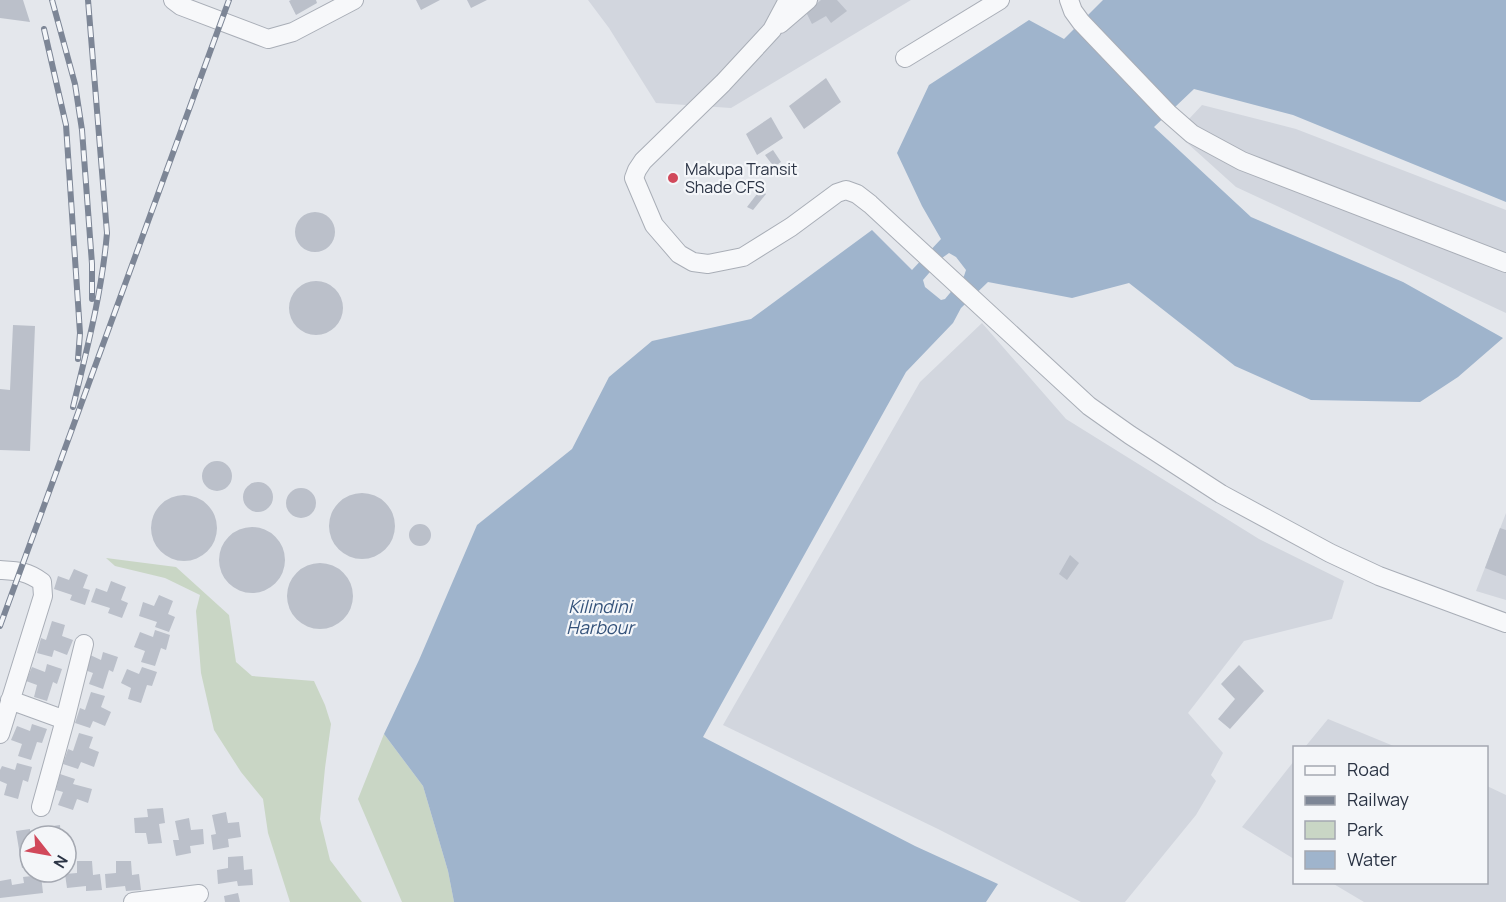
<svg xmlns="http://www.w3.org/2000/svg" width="1506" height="902" viewBox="0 0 1506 902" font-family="Manrope,sans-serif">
  <rect width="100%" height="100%" fill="#e4e7ec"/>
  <path fill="#d2d6de" d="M588,0h323l-180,108 -75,-5 -47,-75z
    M1202,105l94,24 210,81v103l-270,-126 -60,-54z
    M982,323l84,96 193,120 85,42 -12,38 -88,22 -56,72 35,40 -12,22 5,6 -20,34 -71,87h-44l-143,-73 -215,-104 197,-343z
    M1506,513v87l-30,-9z
    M1328,719l68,28h-91z
    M1294,761v98l-52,-32z
    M1487,786l19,9v107h-142l-32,-19 154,-1z"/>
  <path fill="#c9d6c5" d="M106,558l70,9 53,48 7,47 16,14 62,5 11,24 6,19 -6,44 -5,51 10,41 32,42h-72l-22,-69 -5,-34 -22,-27 -27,-42 -13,-57 -5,-62 4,-16 -35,-17 -50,-12z
    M384,734l39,52 25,85 6,31h-52l-44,-103z"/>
  <path fill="#9fb4cc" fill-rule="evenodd" d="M1103,0h403v202l-213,-87 -99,-26 -40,38 97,90 152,65 100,56 -45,39 -38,25 -109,-2 -76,-34 -106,-83 -57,15 -84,-16 -27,26 -8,15 -47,49 -203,365 212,109 83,38 -12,18h-532l-6,-31 -25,-85 -39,-52 35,-74 58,-135 95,-76 37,-72 43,-36 99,-22 121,-89 40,40 29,-31 -19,-33 -25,-53 32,-68 100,-65 35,19zM949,253l7,4 10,13 -2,6 -19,23 -4,1 -16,-13 -2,-7 19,-22z"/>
  <path fill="#bbc0ca" d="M0,0h23l7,22 -30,-4z
    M291,0h25l1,3 -21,12 -7,-14z
    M416,0h24l-19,10z
    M467,0h20l-16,8z
    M821,0h16l10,11 -16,12 -5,-7 -14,8 -6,-12z
    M826,78l15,24 -37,27 -15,-23z
    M771,117l12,21 -26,17 -11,-21z
    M773,150l8,12 -7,5 -9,-12z
    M760,190l6,4 -13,16 -6,-3z
    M295 232a20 20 0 1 1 40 0a20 20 0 1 1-40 0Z
    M289 308a27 27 0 1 1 54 0a27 27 0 1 1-54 0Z
    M13,325l22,1 -5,125 -30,-1v-61l10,1z
    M202 476a15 15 0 1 1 30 0a15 15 0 1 1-30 0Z
    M243 497a15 15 0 1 1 30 0a15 15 0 1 1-30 0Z
    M286 503a15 15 0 1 1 30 0a15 15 0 1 1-30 0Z
    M329 526a33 33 0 1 1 66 0a33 33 0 1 1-66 0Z
    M151 528a33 33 0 1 1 66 0a33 33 0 1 1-66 0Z
    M409 535a11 11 0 1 1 22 0a11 11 0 1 1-22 0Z
    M219 560a33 33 0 1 1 66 0a33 33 0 1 1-66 0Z
    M1500,528l6,2v46l-21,-8z
    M1070,555l9,8 -12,17 -8,-6z
    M287 596a33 33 0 1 1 66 0a33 33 0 1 1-66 0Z
    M74,569l14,6 -5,13 7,2 -5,15 -15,-5 2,-5 -18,-6 4,-13 11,4z
    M111,581l15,6 -5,13 7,3 -6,15 -14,-5 2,-5 -19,-6 5,-14 11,4z
    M159,595l14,6 -5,13 7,3 -6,15 -14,-5 2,-5 -18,-6 4,-14 11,4z
    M52,621l13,4 -3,11 11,4 -6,15 -13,-5 -2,7 -15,-4 4,-15 5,2z
    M155,630l15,5 -4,15 -5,-2 -6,18 -14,-4 4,-11 -11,-4 6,-15 13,5z
    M103,652l15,5 -5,15 -4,-2 -6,19 -14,-5 4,-11 -11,-4 6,-15 13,6z
    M47,664l15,5 -5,15 -4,-2 -6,19 -13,-4 3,-12 -11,-4 6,-14 13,5z
    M1239,665l25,26 -34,38 -12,-10 17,-20 -14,-15z
    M142,667l15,5 -5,14 -5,-1 -6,18 -13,-4 3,-11 -10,-5 6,-14 12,5z
    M91,692l14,4 -4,11 10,5 -6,14 -12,-5 -3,7 -15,-5 5,-15 5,2z
    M32,724l15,5 -5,14 -5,-1 -6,18 -13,-4 4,-12 -11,-4 6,-14 13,5z
    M79,733l14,4 -4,11 10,4 -5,15 -13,-5 -3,7 -15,-5 5,-15 5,2z
    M17,763l15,4 -4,15 -5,-2 -5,19 -14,-4 3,-11 -7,-3v-11l2,-4 13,4z
    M60,774l15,5 -2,5 19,5 -4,14 -11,-4 -4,11 -15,-5 5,-13 -7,-2z
    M163,808l2,15 -6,1 3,19 -14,1 -2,-11h-11l-1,-15 14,-1 -1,-8z
    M226,812l2,11 11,-1 2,15 -13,2 1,8 -16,3 -2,-15 5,-1 -4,-19z
    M189,818l2,12 12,-1 1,15 -14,2 1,7 -15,3 -3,-16h6l-4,-19z
    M60,825l1,11h-20v-1l5,-1 -1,-7z
    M30,829v38l-8,1 -6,-37z
    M243,856l1,14 8,-1 1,16 -15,1 -1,-5 -19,3 -1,-14 11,-2v-11z
    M77,861h15l1,14 7,-1 2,16 -16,1v-5l-19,2 -2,-14 12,-1z
    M116,861h15l1,14 7,-1 2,16 -15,1 -1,-5 -19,2 -1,-14 11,-1z
    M41,875l2,18 -43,5v-17l11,-2 1,6 12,-2 -1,-6z
    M238,893l2,9h-15l-1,-6z"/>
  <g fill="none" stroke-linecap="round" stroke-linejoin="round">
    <defs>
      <path id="minor" d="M173,0l8,6 87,33 25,-7 61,-32
        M788,0l-16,30 -49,53 -80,78 -6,9 -3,8 20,47 25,29 14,8 15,2 35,-7 48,-30 46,-34 9,-3 11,4 13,10 219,202 41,29 91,59 109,59 49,23 127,47
        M1069,0l4,11 8,11 87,91 24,21 50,27 264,102
        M780,24l28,-24
        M905,58l95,-58
        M0,570c18,1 27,1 42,12l1,14 -43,138
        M10,700l55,20 -24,87
        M65,720l19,-76
        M133,902l66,-8"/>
    </defs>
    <use href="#minor" stroke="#a9aeb7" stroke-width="20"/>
    <use href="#minor" stroke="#f7f8fa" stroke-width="18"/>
    <defs>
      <path id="rail" d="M52,0l23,84 7,46 10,134v35
        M44,29l22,96 14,208 -2,26
        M73,407c14,-58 29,-115 34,-174l-19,-233
        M0,626l229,-626"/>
    </defs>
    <use href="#rail" stroke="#7d8696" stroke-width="6"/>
    <use href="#rail" stroke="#f4f6f9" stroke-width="4" stroke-dasharray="11" stroke-linecap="butt"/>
  </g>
  <circle fill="#d1495b" stroke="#f4f6f9" stroke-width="2" cx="673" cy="178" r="6"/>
  <g text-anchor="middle" stroke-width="4.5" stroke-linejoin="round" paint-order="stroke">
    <g font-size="16" fill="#2b3445" stroke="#f4f6f9" text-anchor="start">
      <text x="685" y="175">Makupa Transit<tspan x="685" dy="18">Shade CFS</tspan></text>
    </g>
    <g font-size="18" font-style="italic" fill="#34527a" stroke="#f4f6f9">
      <text x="600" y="613">Kilindini<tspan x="600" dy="21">Harbour</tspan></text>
    </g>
  </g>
  <rect x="1293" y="746" width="195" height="138" fill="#f4f6f9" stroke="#a4a8b1" stroke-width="1.5"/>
  <rect x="1305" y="766" width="30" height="9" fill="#f7f8fa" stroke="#a4a8b1" stroke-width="1.5"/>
  <text x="1347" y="776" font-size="18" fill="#2b3445">Road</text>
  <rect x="1305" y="796" width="30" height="9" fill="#7d8696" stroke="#a4a8b1" stroke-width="1.5"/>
  <text x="1347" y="806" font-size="18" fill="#2b3445">Railway</text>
  <rect x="1305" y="821" width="30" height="18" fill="#c9d6c5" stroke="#a4a8b1" stroke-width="1.5"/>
  <text x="1347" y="836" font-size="18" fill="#2b3445">Park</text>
  <rect x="1305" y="851" width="30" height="18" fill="#9fb4cc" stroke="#a4a8b1" stroke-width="1.5"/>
  <text x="1347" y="866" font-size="18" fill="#2b3445">Water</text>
  <g transform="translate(48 854) rotate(121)"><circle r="28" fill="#f4f6f9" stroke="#a4a8b1" stroke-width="1.5"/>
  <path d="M0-4.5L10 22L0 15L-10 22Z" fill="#d1495b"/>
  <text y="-9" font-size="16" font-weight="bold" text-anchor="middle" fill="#2b3445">N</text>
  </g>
</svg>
